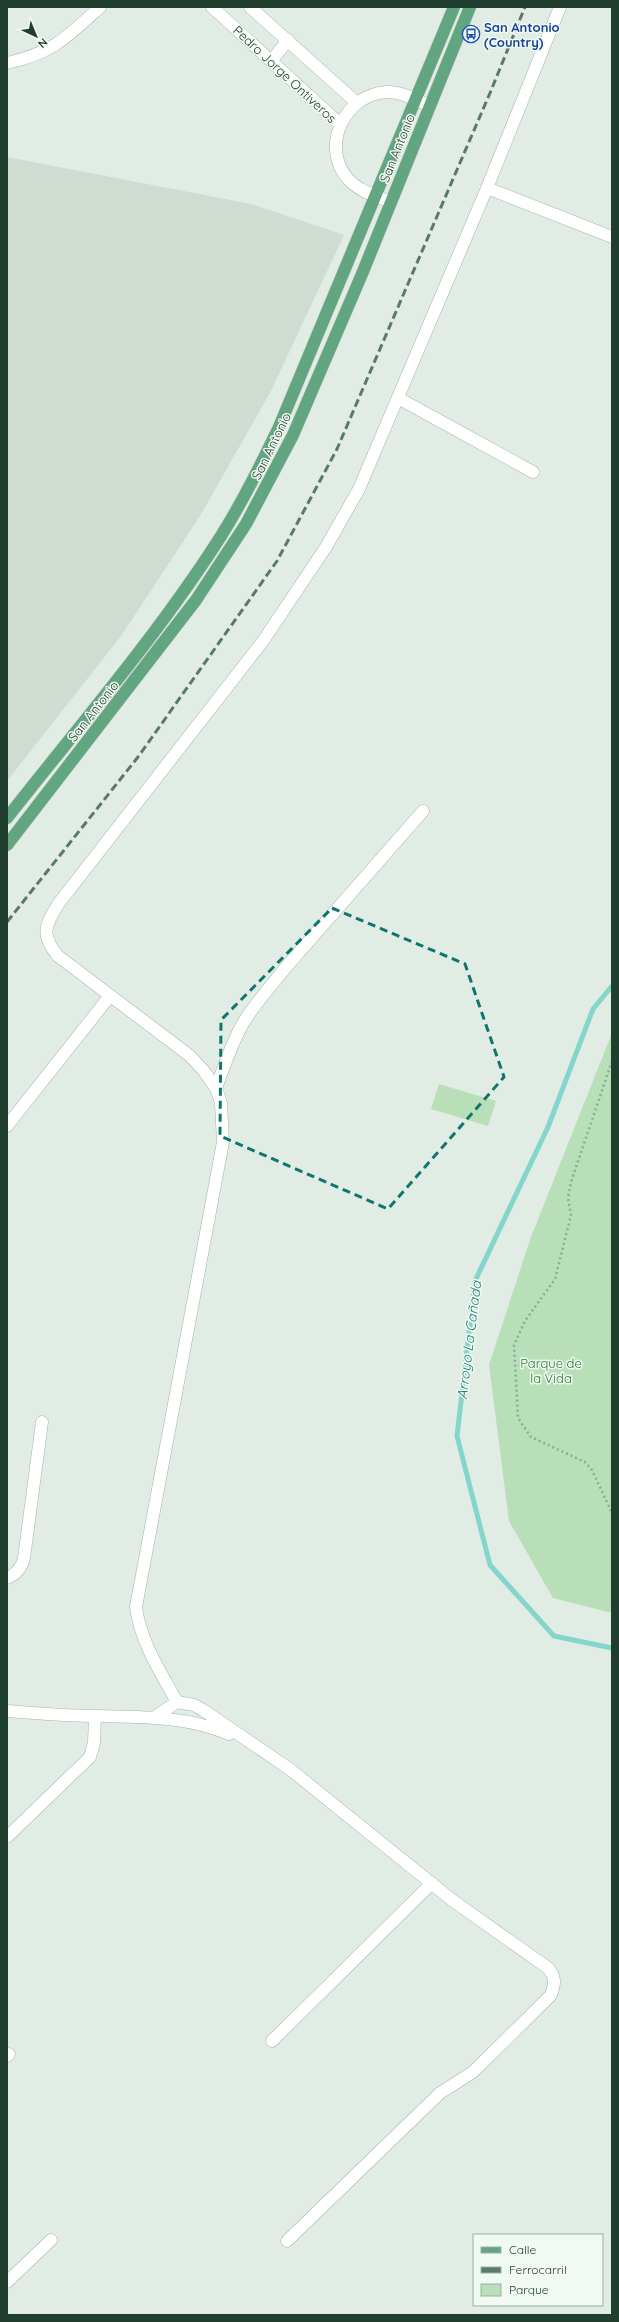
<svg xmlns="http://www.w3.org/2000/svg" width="619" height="2322" viewBox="0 0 619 2322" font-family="Quicksand,sans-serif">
  <rect width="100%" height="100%" fill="#e1ece4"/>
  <path fill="#cfdcd2" d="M7,157l244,47 93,31 -74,158 -70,123 -79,120 -114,145z"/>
  <path fill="#b8dfb8" d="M612,1033v580l-59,-15 -44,-77 -20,-156 42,-128z
    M439,1084l57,17 -8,25 -57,-17z"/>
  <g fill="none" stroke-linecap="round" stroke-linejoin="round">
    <path stroke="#84d6cb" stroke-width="5" d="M612,986l-19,23 -45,118 -73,154 -18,155 33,129 64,71 58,12"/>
    <defs>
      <path id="minor" d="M212,7l128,117
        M250,7l107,96
        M272,60l16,-20
        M7,63c46,-10 60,-26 93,-56
        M487,188l125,49
        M391,202c-15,-6 -31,-10 -43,-23 -28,-32 -4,-84 38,-87 15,-1 30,8 44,14
        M398,398l135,74
        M216,1088c8,-21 15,-43 26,-63 12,-21 30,-40 45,-59l136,-155
        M7,1126l102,-129
        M7,1578c10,-4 15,-11 17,-20l18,-136
        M177,1702c-16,-29 -37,-61 -41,-95l87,-465 -2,-39 -5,-15 -13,-18 -13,-14 -132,-100c-18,-21 -13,-31 1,-53l204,-262 63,-94 33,-58 128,-301 73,-181
        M7,1711c30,2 59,5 89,5 46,1 90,0 133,18
        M155,1717l22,-15 17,3 9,5 88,60 161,130 96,68c8,9 7,16 3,27l-78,77 -33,21 -153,148
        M7,1837l83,-80 4,-14 1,-27
        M272,2041l160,-158
        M7,2056l2,-2
        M7,2282l44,-42"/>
      <path id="major" d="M7,818c73,-93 151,-183 214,-282 22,-35 40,-72 58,-109l175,-420
        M7,845l189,-245 50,-76 47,-89 69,-161 108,-267"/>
    </defs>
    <use href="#minor" stroke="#a3b4aa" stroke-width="13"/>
    <use href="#major" stroke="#c1c9c4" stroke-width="13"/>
    <path stroke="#7fb294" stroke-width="2.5" stroke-dasharray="2 3" stroke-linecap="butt" d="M612,1061l-41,121 -3,16 3,17 -16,64 -30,42 -11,24 4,73 13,19 54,25 7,8 20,43"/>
    <use href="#minor" stroke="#fff" stroke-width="12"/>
    <use href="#major" stroke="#62a581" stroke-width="12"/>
    <path stroke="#5a7a68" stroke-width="3" stroke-dasharray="8 4" stroke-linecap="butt" d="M7,922l131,-165 139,-196 60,-112 153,-356 35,-86"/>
  </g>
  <path fill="none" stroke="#0f766e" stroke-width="3" stroke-dasharray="8 5" stroke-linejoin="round" d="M332,908l133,56 39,113 -116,132 -168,-73 1,-116z"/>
  <defs>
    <symbol id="bus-ring" viewBox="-11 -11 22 22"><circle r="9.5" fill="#f1f9f3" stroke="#1a4fb4" stroke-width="1.5"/><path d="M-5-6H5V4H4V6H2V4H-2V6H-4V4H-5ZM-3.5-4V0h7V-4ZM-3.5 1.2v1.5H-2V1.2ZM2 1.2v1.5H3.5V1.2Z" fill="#1a4fb4"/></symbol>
  </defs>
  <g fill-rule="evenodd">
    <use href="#bus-ring" x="461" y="24" width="20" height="20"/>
  </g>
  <g text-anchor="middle" stroke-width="3" stroke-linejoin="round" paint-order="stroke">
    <g font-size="13" font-weight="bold" fill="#164399" stroke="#f1f9f3" text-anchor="start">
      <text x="484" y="32">San Antonio<tspan x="484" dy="15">(Country)</tspan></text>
    </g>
    <g font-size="13" fill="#203e2e" stroke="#f1f9f3">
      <text transform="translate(285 74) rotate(43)" y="5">Pedro Jorge Ontiveros</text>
      <text transform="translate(397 148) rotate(-68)" y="5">San Antonio</text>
      <text transform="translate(271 446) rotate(-64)" y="5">San Antonio</text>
      <text transform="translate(93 711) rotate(-52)" y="5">San Antonio</text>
    </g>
    <g font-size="13" fill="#277830" stroke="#f1f9f3">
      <text x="551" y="1368">Parque de<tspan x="551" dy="15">la Vida</tspan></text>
    </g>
    <g font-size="14" font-style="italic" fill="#167e73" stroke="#f1f9f3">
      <text transform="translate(469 1340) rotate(-83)" y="5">Arroyo La Cañada</text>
    </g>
  </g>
  <rect width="619" height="2322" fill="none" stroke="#203e2e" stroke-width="16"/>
  <rect x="473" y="2234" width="130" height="72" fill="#f1f9f3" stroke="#9daea4"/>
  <rect x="481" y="2247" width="20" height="6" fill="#62a581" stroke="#9daea4"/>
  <text x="509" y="2254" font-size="12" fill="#203e2e">Calle</text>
  <rect x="481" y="2267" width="20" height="6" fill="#5a7a68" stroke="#9daea4"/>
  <text x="509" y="2274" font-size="12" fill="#203e2e">Ferrocarril</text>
  <rect x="481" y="2284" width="20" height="12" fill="#b8dfb8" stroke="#9daea4"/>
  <text x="509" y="2294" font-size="12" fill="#203e2e">Parque</text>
  <g transform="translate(36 36) rotate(136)" stroke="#f1f9f3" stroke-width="3" paint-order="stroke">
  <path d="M0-3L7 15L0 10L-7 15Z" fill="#203e2e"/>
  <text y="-6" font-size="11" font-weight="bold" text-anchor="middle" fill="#203e2e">N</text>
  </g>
</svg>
